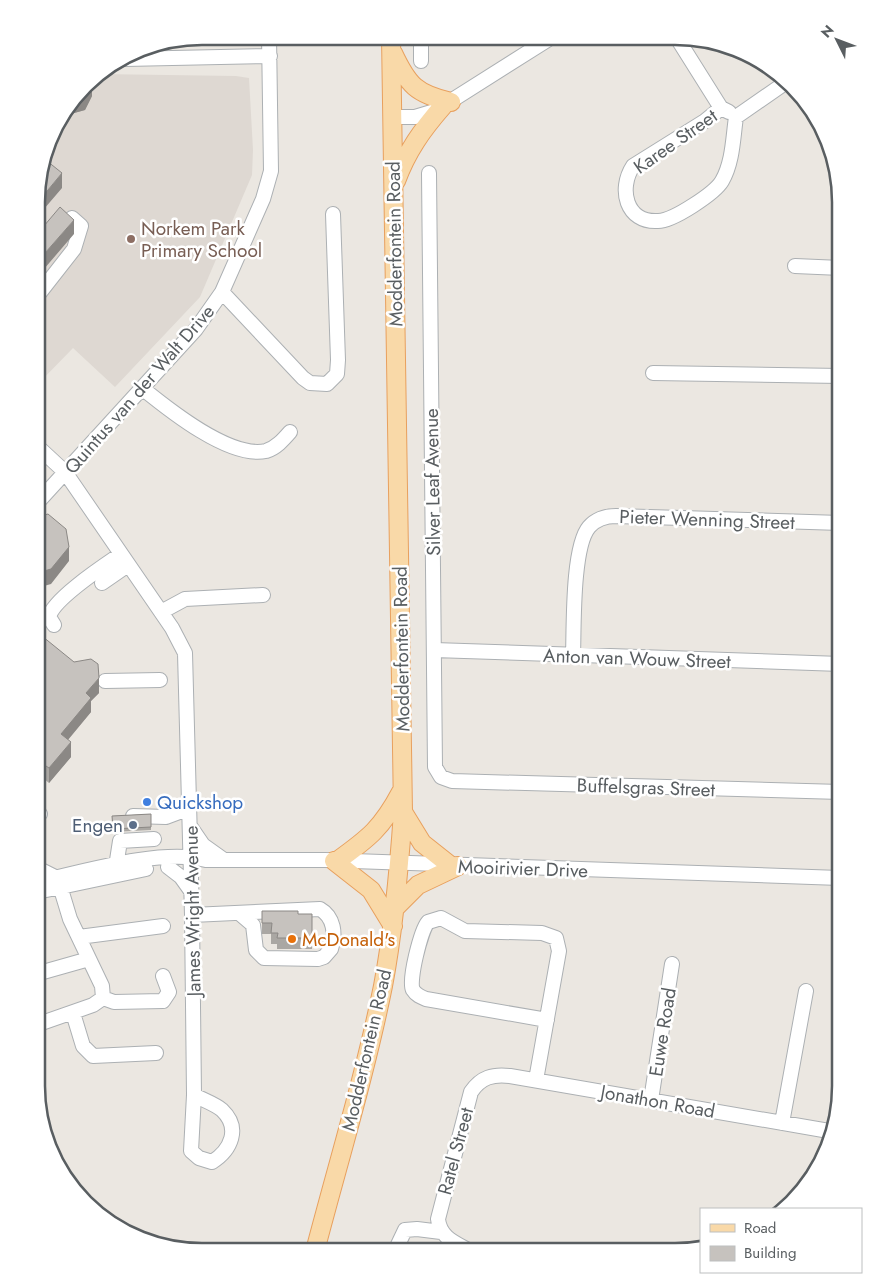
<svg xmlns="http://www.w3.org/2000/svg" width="877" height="1288" viewBox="0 0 877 1288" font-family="Jost,sans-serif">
  <rect width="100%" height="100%" fill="#ebe7e1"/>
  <path fill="#ded8d2" d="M98,74l138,2 13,2 4,72 -1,25 -52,122 -85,90 -42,-39 -36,37 1,-205 20,-60 35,-43z"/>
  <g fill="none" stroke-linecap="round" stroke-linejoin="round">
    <defs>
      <path id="minor" d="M421,37v24
        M677,38l44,70 8,4
        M125,59l145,-3
        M721,108l-16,13 -72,45c-15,23 -7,57 25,55 15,0 57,-28 64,-40 11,-19 11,-44 14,-64l49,-34
        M392,117h23l20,-6 117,-74
        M429,173l6,594 6,10 11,4 389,11
        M795,266l46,2
        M222,292l81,86 7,5 17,1 10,-10 1,-14 -5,-146
        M38,295l36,-46 7,-23 -9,-8
        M653,373l188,3
        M142,388c27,22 88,71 124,63 10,-3 17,-11 24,-19
        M37,446l28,26 107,156 13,25 7,262 2,180 -3,56 8,7 13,4c19,-12 29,-34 10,-52 -7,-6 -19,-10 -28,-15
        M37,503l159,-174 26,-37 41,-93 8,-28 -2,-135
        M102,583l26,-18
        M161,612l24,-13 78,-4
        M54,625l-5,-8c4,-18 56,-52 72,-63
        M434,650l407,14
        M573,656c1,-28 -1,-109 16,-129 7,-8 16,-11 27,-11l225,7
        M105,681l55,-1
        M37,815l3,-1
        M133,816l33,1 24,-9
        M190,826l13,19 21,15
        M168,867l13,10 10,14
        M37,868l20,10
        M115,873l5,-32 34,-2
        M37,882c45,-10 125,-34 169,-22h119l515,18
        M37,892l109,-23
        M192,915l128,-6c14,8 16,25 11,40l-7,8 -6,2 -54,-1 -8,-8 -3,-25 -14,-12
        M79,937l84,-11
        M36,974l53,-15
        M103,998l11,4 49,-1 6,-9 -6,-16
        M73,1013l10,33 10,10 63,-3
        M36,1025l57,-20 10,-7 -1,-12 -32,-67 -10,-33
        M536,1080l23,-129 -3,-13 -14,-5 -77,-2 -24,-13 -13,4c-7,8 -20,59 -15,68 3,5 8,7 13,9l121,21
        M651,1100l21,-136
        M782,1123l24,-132
        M395,1251l10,-21 12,-1 24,3
        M470,1251c-14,-8 -30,-13 -32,-32l33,-127c10,-15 22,-18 39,-16l319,55"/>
      <path id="major" d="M393,53c15,32 23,41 58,49
        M396,181c11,-30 26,-51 47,-75
        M403,812l19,31 29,23
        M334,861l37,29 22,36
        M337,861c32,-23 45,-33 64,-69
        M395,908l23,-23 40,-19
        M315,1251c23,-88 50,-176 68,-265 11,-58 16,-116 20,-174l-12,-775"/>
    </defs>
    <use href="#minor" stroke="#acb0b3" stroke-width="16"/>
    <use href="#major" stroke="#e8a05e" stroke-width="20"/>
    <use href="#minor" stroke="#fff" stroke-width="14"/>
    <use href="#major" stroke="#f9d9a8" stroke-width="18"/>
  </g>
  <path fill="#aaa7a3" d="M89,83l3,13 -7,14 -18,5 -3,-2z
    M37,632l62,61 -8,8v11l-23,28 3,17 -22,26 -6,-5 -6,7z
    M151,814v16l-38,2 -1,-16z
    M262,911l36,3h14v35h-35v-5h-6v-10h-9z"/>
  <path fill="#8b8885" d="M92,85v11l-7,14 -18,5v-6l5,-6z
    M62,173v15l-24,28v-14z
    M74,220v14l-36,42v-15z
    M69,547v14l-18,23 -14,4v-15z
    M99,678v15l-8,8v11l-30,36v-14l25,-41z
    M71,742v15l-22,26v-15z
    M43,764v14l-6,7v-14z"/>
  <path fill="#c6c2be" stroke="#8b8885" d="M89,83l3,2 -7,14 -13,4z
    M47,161l15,12 -24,29v-22l5,-14z
    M60,207l14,13 -36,41v-28z
    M48,514l18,15 3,18 -18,22 -14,4v-56z
    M37,632l37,30 17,-3 7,5 1,14 -13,15 5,5 -30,36 10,8 -22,26 -6,-4 -6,7z
    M151,814v13l-38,2 -1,-13z
    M262,911h36v3h14v24h-35l1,-5h-7l1,-10h-10z"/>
  <circle fill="#8d6e63" stroke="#fff" stroke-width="2" cx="131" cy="239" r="5"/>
  <circle fill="#3f7fe0" stroke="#fff" stroke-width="2" cx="147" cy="802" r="5"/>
  <circle fill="#5c6f8a" stroke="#fff" stroke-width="2" cx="133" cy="825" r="5"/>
  <circle fill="#e8710a" stroke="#fff" stroke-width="2" cx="292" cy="939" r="5"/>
  <g text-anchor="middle" stroke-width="5" stroke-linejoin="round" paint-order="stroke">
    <g font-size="19" fill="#595e61" stroke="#fff">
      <text transform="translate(675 141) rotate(-35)" y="7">Karee Street</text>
      <text transform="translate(394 244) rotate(-91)" y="7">Modderfontein Road</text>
      <text transform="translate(139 389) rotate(-49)" y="7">Quintus van der Walt Drive</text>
      <text transform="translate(432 482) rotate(-91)" y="7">Silver Leaf Avenue</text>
      <text transform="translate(707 519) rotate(2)" y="7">Pieter Wenning Street</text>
      <text transform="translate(401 649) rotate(-91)" y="7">Modderfontein Road</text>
      <text transform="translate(637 658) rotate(2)" y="7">Anton van Wouw Street</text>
      <text transform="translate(646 787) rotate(2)" y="7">Buffelsgras Street</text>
      <text transform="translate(523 868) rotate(2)" y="7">Mooirivier Drive</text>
      <text transform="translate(192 911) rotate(-91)" y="7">James Wright Avenue</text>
      <text transform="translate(662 1032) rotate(-81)" y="7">Euwe Road</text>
      <text transform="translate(366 1050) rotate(-77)" y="7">Modderfontein Road</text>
      <text transform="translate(658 1101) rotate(10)" y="7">Jonathon Road</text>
      <text transform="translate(455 1151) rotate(-75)" y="7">Ratel Street</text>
    </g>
    <g font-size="19" fill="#785e54" stroke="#fff" text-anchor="start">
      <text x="141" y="235">Norkem Park<tspan x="141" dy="22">Primary School</tspan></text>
    </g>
    <g font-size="19" fill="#366cbe" stroke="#fff" text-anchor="start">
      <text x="157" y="809">Quickshop</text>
    </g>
    <g font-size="19" fill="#4e5e75" stroke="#fff" text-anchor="end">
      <text x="123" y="832">Engen</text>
    </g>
    <g font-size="19" fill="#c56008" stroke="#fff" text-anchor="start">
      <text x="302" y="946">McDonald's</text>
    </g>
  </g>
  <path d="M0 0H877V1288H0ZM202 45H675A157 157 0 0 1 832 202V1086A157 157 0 0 1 675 1243H202A157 157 0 0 1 45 1086V202A157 157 0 0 1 202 45Z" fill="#fff" fill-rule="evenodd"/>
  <path fill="none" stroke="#595e61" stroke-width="2.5" d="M202 45H675A157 157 0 0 1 832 202V1086A157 157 0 0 1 675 1243H202A157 157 0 0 1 45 1086V202A157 157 0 0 1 202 45Z"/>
  <rect x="700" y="1208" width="162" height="65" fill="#ffffff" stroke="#bdbfc0"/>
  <rect x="710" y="1224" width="25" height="8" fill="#f9d9a8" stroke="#bdbfc0"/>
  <text x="744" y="1233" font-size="15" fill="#595e61">Road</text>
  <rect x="710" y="1246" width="25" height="15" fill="#c6c2be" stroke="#bdbfc0"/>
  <text x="744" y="1258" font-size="15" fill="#595e61">Building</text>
  <g transform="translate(837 40) rotate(312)" stroke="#ffffff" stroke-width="4" paint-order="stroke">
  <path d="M0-4L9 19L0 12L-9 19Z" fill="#595e61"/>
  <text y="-8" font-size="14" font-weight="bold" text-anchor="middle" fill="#595e61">N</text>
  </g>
</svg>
